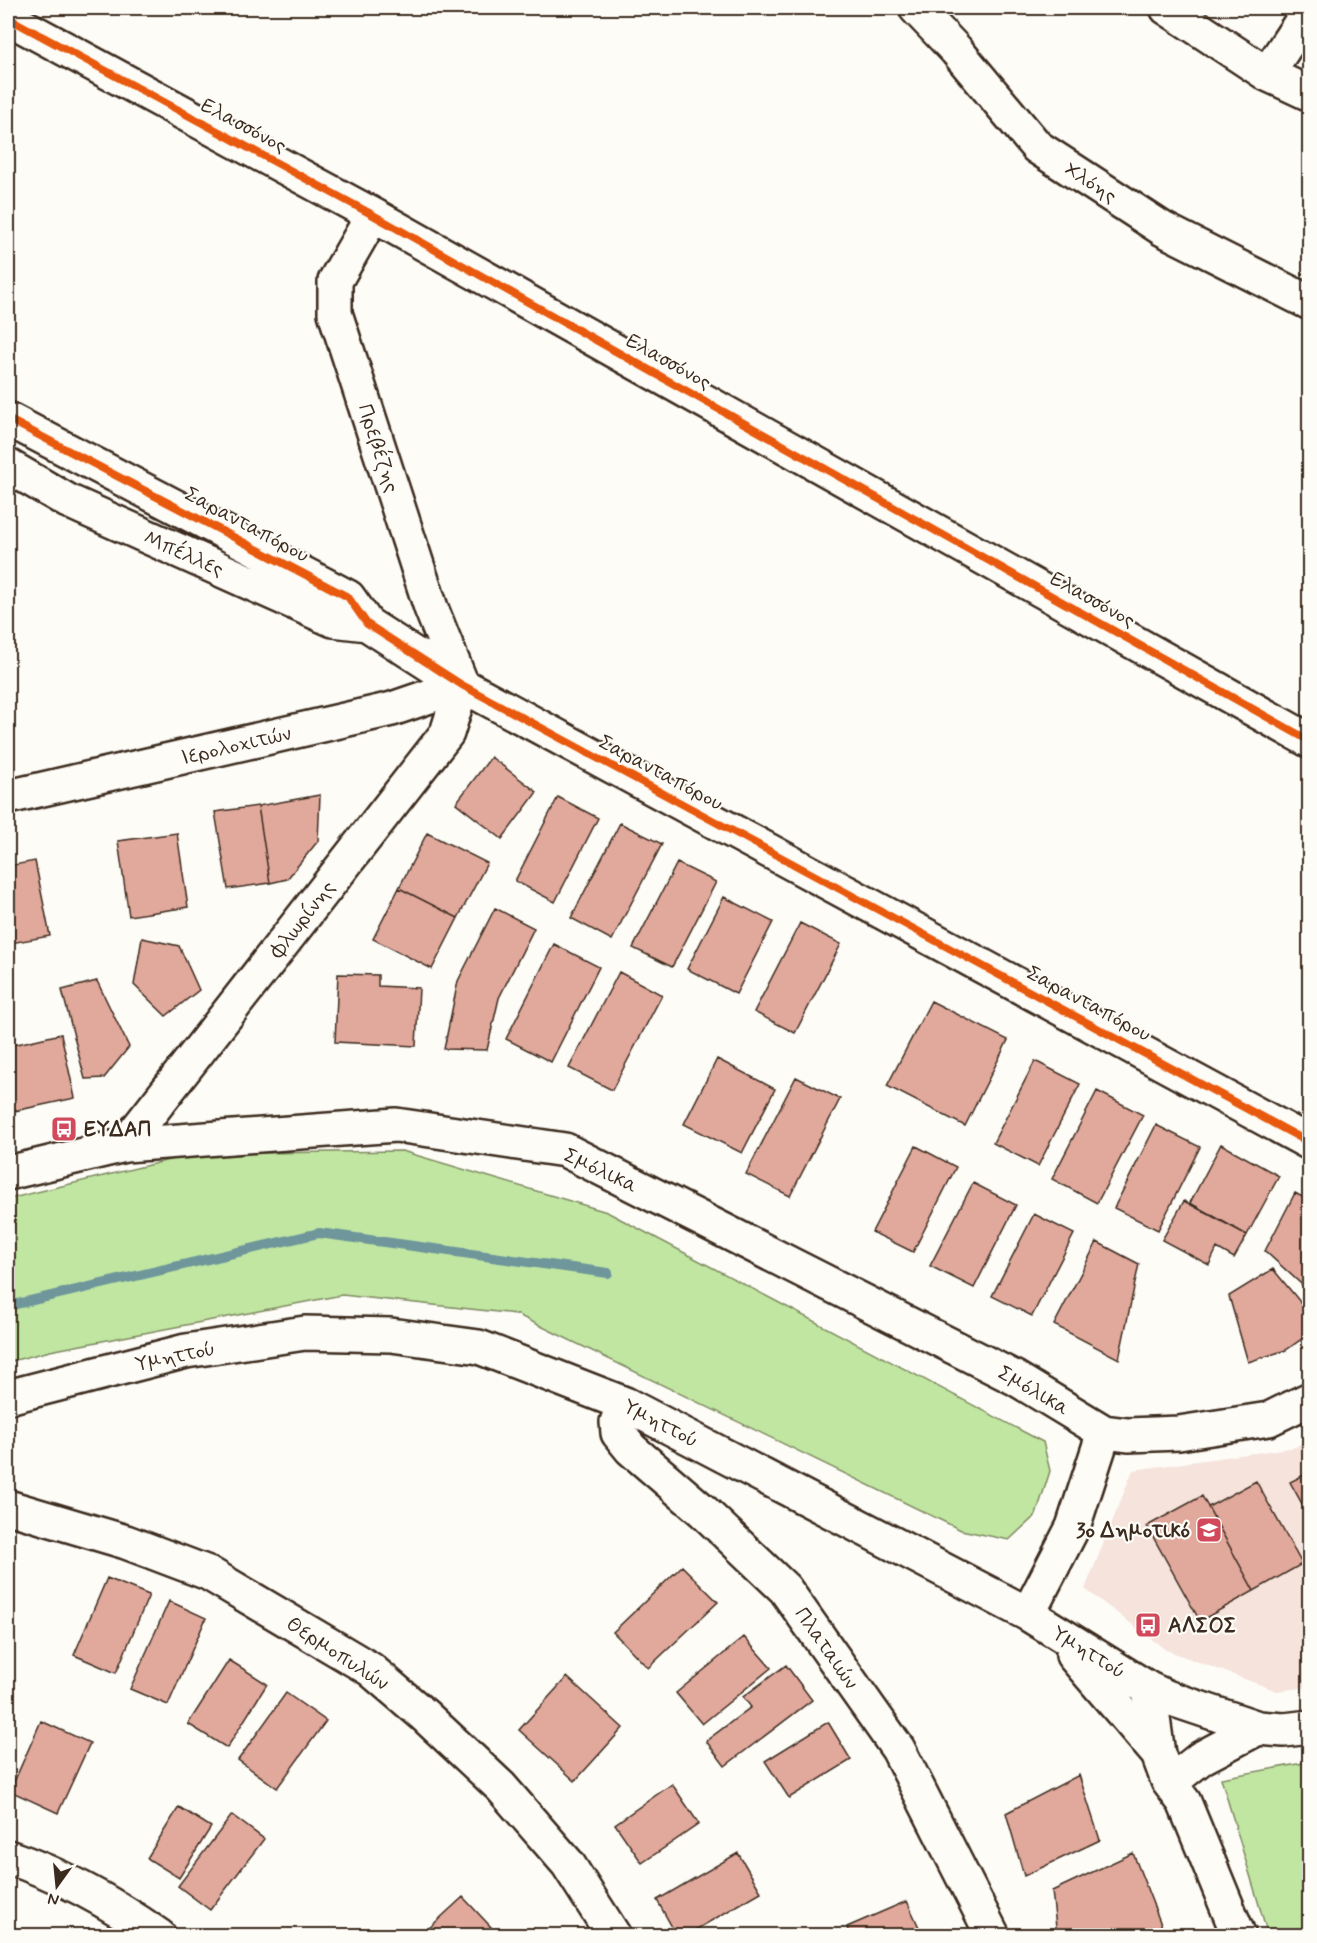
<svg xmlns="http://www.w3.org/2000/svg" width="1317" height="1943" viewBox="0 0 1317 1943" font-family="Mynerve,sans-serif">
  <rect width="100%" height="100%" fill="#fdfcf7"/>
  <filter id="ink" filterUnits="userSpaceOnUse"><feTurbulence type="fractalNoise" baseFrequency=".0167" numOctaves="2"/><feDisplacementMap in="SourceGraphic" scale="12" xChannelSelector="R" yChannelSelector="G"/><feConvolveMatrix kernelMatrix="1 2 1 2 8 2 1 2 1" color-interpolation-filters="sRGB"/></filter>
  <g filter="url(#ink)">
    <path fill="#f5e3dc" d="M1309,1437v250l-32,4 -111,-41 -81,-61 48,-119 163,-23z"/>
    <path fill="#c0e6a1" stroke="#7e8860" stroke-width="1.5" d="M402,1151l205,61 436,230 7,29 -14,44 -27,25 -48,-10 -445,-216 -174,-19 -292,56 -42,11v-163l186,-45z
      M1309,1762v173h-41l-47,-157z"/>
    <g fill="none" stroke-linecap="round" stroke-linejoin="round">
      <path stroke="#6e969b" stroke-width="10" d="M8,1306l311,-73 289,40"/>
    </g>
    <path fill="#e1a89c" stroke="#3b2a1e" stroke-width="1.5" d="M491,757l46,35 -35,47 -46,-36z
      M320,795l-2,46 -31,38 -17,4 -12,-77z
      M558,797l40,21 -43,84 -40,-21z
      M258,806l12,77 -42,6 -13,-77z
      M620,823l42,21 -50,96 -41,-22z
      M177,833l11,74 -59,9 -11,-75z
      M427,833l60,30 -29,55 -59,-30z
      M35,861l15,75 -39,7 -3,-15v-62z
      M677,863l39,19 -44,85 -39,-19z
      M399,888l59,30 -26,51 -59,-30z
      M724,897l49,25 -37,72 -49,-25z
      M495,908l39,20 -35,70 -12,52 -43,-1 14,-68z
      M800,923l41,21 -46,89 -41,-21z
      M142,938l37,8 20,44 -33,26 -32,-31z
      M554,944l45,23 -48,95 -45,-23z
      M619,972l43,23 -50,95 -43,-22z
      M338,974l40,1v11l41,2 -3,58 -81,-4z
      M97,981l32,66 -25,31 -19,1 -23,-89z
      M931,1001l77,39 -43,86 -78,-40z
      M61,1034l14,64 -65,14 -2,-13v-53z
      M717,1059l58,30 -33,64 -58,-29z
      M1035,1061l45,23 -42,82 -45,-23z
      M796,1077l44,22 -50,97 -44,-22z
      M1097,1091l46,24 -46,88 -45,-24z
      M1156,1125l44,22 -42,83 -44,-22z
      M1221,1144l58,32 -32,59 -57,-32z
      M916,1146l40,21 -43,85 -41,-20z
      M973,1183l43,22 -42,83 -44,-22z
      M1295,1193l15,8v91l-45,-41z
      M1184,1201l63,34 -13,23 -17,-10 -8,17 -47,-25z
      M1034,1214l40,20 -42,82 -40,-20z
      M1097,1242l42,22 -20,95 -65,-34z
      M1273,1269l37,45v19l-24,17 -38,12 -19,-66z
      M1310,1472v46l-20,-36z
      M1256,1481l46,83 -48,27 -46,-84z
      M1202,1496l52,95 -54,30 -53,-95z
      M682,1566l36,36 -70,66 -35,-36z
      M107,1578l42,17 -33,78 -42,-18z
      M169,1601l37,17 -38,87 -38,-16z
      M744,1637l27,31 -69,56 -26,-31z
      M229,1660l38,24 -40,64 -39,-24z
      M786,1665l26,35 -87,66 -19,-25 45,-34 -8,-10z
      M567,1677l56,51 -48,53 -56,-51z
      M286,1693l40,28 -49,67 -39,-28z
      M41,1721l49,22 -32,70 -48,-22z
      M828,1722l23,38 -62,38 -24,-37z
      M1079,1775l21,65 -76,36 -18,-63z
      M672,1784l27,40 -57,39 -27,-39z
      M179,1807l32,20 -32,51 -32,-20z
      M232,1815l32,24 -54,71 -32,-24z
      M738,1853l23,39 -76,44h-8l-20,-36z
      M1133,1853l29,74 -37,9h-68l-5,-45z
      M463,1897l28,30 -9,9h-50l-5,-6z
      M907,1901l15,33 -4,2h-68l-3,-9z"/>
    <g fill="none" stroke-linecap="round" stroke-linejoin="round">
      <defs>
        <path id="minor" d="M916,8l40,42 81,97 126,82 147,74
          M1167,8l100,66 43,20
          M8,18l365,197 937,526
          M1267,74l43,-65
          M373,215l-38,66v32l96,295 31,77
          M8,419l340,178 19,27 95,61 848,458
          M8,466l60,35 265,119 34,4
          M8,797l384,-88 70,-24
          M125,1145l322,-412 15,-48
          M8,1173l117,-28 271,-20 169,25 450,228 89,54 24,3 51,-2 90,-14 41,-20
          M8,1397l178,-46 119,-18 86,2 88,12 146,57 403,210 121,75 20,9 89,30 26,2 26,-3
          M625,1404l-8,18 1,11 13,16 72,62 82,78 113,160 95,187
          M8,1507l118,35 82,31 162,96 54,46 77,72 67,77 46,72
          M1028,1614l45,-87 31,-95
          M1073,1655l85,99
          M1149,1689l9,65 10,27 16,21 55,134
          M1181,1774l20,-16 57,-30
          M8,1857c54,18 104,46 151,79"/>
      </defs>
      <use href="#minor" stroke="#3b2a1e" stroke-width="38"/>
      <use href="#minor" stroke="#fdfcf7" stroke-width="33"/>
      <defs>
        <path id="cycleway" d="M8,18l365,197 937,526
          M8,419l340,178 19,27 95,61 848,458"/>
      </defs>
      <use href="#cycleway" stroke="#fdfcf7" stroke-width="11"/>
      <use href="#cycleway" stroke="#e8590c" stroke-width="8"/>
    </g>
  </g>
  <defs>
    <symbol id="bus-square" viewBox="-11 -11 22 22"><rect x="-9" y="-9" width="18" height="18" rx="4" fill="#d1495b" stroke="#fdfcf7"/><path d="M-5-6H5V4H4V6H2V4H-2V6H-4V4H-5ZM-3.5-4V0h7V-4ZM-3.5 1.2v1.5H-2V1.2ZM2 1.2v1.5H3.5V1.2Z" fill="#fff"/></symbol>
    <symbol id="school-square" viewBox="-11 -11 22 22"><rect x="-9" y="-9" width="18" height="18" rx="4" fill="#d1495b" stroke="#fdfcf7"/><path d="M0-5L7-2L0 1L-7-2ZM-4 1L0 2.5L4 1V4Q0 6-4 4Z" fill="#fff"/></symbol>
  </defs>
  <g fill-rule="evenodd">
    <use href="#bus-square" x="49" y="1114" width="30" height="30"/>
    <use href="#school-square" x="1194" y="1515" width="30" height="30"/>
    <use href="#bus-square" x="1133" y="1610" width="30" height="30"/>
  </g>
  <g text-anchor="middle" stroke-width="4.5" stroke-linejoin="round" paint-order="stroke">
    <g font-size="21" fill="#3b2a1e" stroke="#fdfcf7">
      <text transform="translate(244 125) rotate(28)" y="7">Ελασσόνος</text>
      <text transform="translate(1091 182) rotate(33)" y="7">Χλόης</text>
      <text transform="translate(669 361) rotate(29)" y="7">Ελασσόνος</text>
      <text transform="translate(379 448) rotate(72)" y="7">Πρεβέζης</text>
      <text transform="translate(247 524) rotate(28)" y="7">Σαρανταπόρου</text>
      <text transform="translate(184 553) rotate(24)" y="7">Μπέλλες</text>
      <text transform="translate(1093 599) rotate(29)" y="7">Ελασσόνος</text>
      <text transform="translate(236 745) rotate(-13)" y="7">Ιερολοχιτών</text>
      <text transform="translate(661 772) rotate(28)" y="7">Σαρανταπόρου</text>
      <text transform="translate(302 919) rotate(-52)" y="7">Φλωρίνης</text>
      <text transform="translate(1089 1003) rotate(28)" y="7">Σαρανταπόρου</text>
      <text transform="translate(601 1170) rotate(25)" y="7">Σμόλικα</text>
      <text transform="translate(175 1356) rotate(-12)" y="7">Υμηττού</text>
      <text transform="translate(1034 1390) rotate(30)" y="7">Σμόλικα</text>
      <text transform="translate(661 1423) rotate(27)" y="7">Υμηττού</text>
      <text transform="translate(827 1648) rotate(55)" y="7">Πλαταιών</text>
      <text transform="translate(1089 1652) rotate(31)" y="7">Υμηττού</text>
      <text transform="translate(338 1653) rotate(33)" y="7">Θερμοπυλών</text>
    </g>
    <g font-size="21" font-weight="bold" fill="#3b2a1e" stroke="#fdfcf7" text-anchor="start">
      <text x="84" y="1136">ΕΥΔΑΠ</text>
      <text x="1190" y="1537" text-anchor="end">3ο Δημοτικό</text>
      <text x="1168" y="1632">ΑΛΣΟΣ</text>
    </g>
  </g>
  <rect width="1317" height="1943" fill="none" stroke="#fdfcf7" stroke-width="30"/>
  <rect x="15" y="15" width="1287" height="1913" fill="none" stroke="#3b2a1e" stroke-width="2" filter="url(#ink)"/>
  <g transform="translate(57 1886) rotate(195)" stroke="#fdfcf7" stroke-width="4.5" paint-order="stroke">
  <path d="M0-4.5L10 22L0 15L-10 22Z" fill="#3b2a1e"/>
  <text y="-9" font-size="16" font-weight="bold" text-anchor="middle" fill="#3b2a1e">N</text>
  </g>
</svg>
